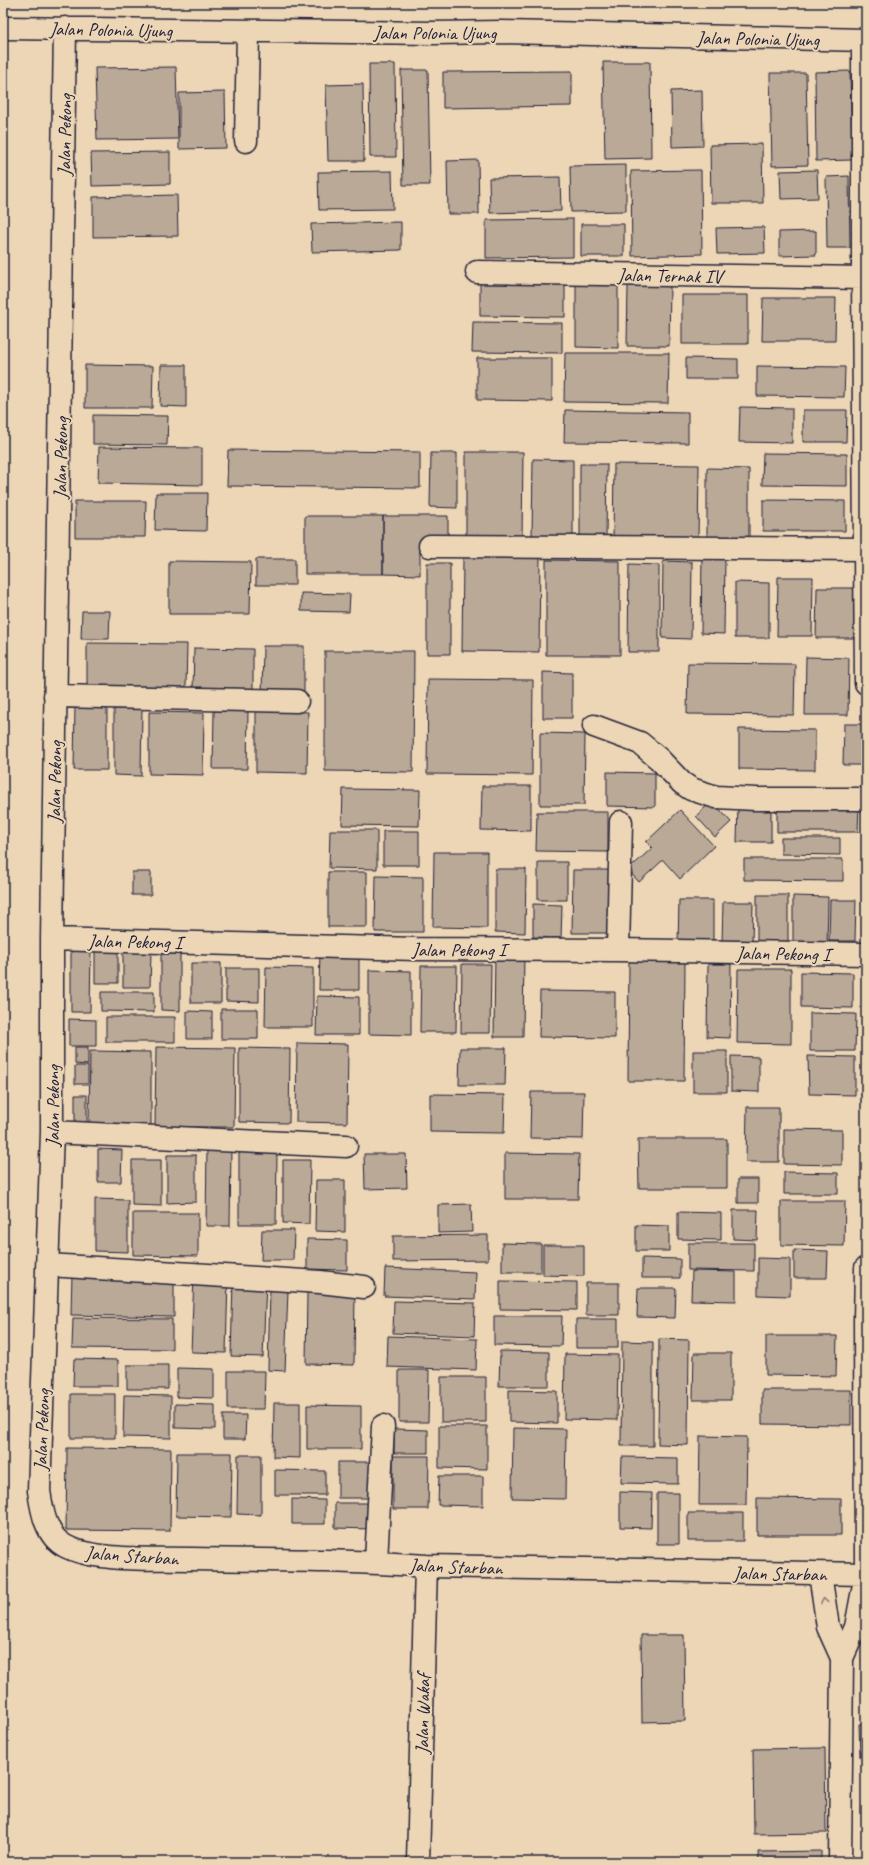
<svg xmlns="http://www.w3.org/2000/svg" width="869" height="1865" viewBox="0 0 869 1865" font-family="Caveat,sans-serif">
  <rect width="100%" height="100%" fill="#edd6b5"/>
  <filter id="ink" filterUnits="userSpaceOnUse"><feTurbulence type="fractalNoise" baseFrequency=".025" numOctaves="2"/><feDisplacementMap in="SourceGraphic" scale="8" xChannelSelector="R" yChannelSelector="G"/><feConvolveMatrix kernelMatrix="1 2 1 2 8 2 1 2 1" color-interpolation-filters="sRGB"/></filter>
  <g filter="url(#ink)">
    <path fill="#baa997" stroke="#22223b" d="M603,62h47l1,96 -46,1z
      M369,64h26l1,93h-26z
      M176,67l2,72 -81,1 -2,-72z
      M401,70h27l2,115h-27z
      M572,71v35l-129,2v-36z
      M850,71l2,89 -36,1 -1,-89z
      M770,73h36l2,92 -36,1z
      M363,84l1,77h-36l-2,-76z
      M702,90l1,56 -31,1 -1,-56z
      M225,92l1,56 -47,1v-56z
      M762,144l1,59h-52l-1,-58z
      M170,152v32l-78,2 -1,-33z
      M478,160l1,54h-31l-1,-53z
      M626,165v46l-55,1 -1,-46z
      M701,170l1,84 -70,2 -1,-85z
      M817,170l1,28 -37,1 -1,-28z
      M392,171l1,38 -74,1 -1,-38z
      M849,176l1,72h-23l-1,-71z
      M560,177l1,34 -71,2 -1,-35z
      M177,195l1,41 -85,1v-40z
      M573,219v38l-87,1v-38z
      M401,222v28l-89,2 -1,-28z
      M581,224h43v32h-43z
      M764,227l1,26 -48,1 -1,-26z
      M816,231v24l-37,1v-24z
      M480,279l85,1v37l-85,-1z
      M576,279l42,1v68l-42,-1z
      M628,285h42l-1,61h-42z
      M682,295h66v49h-66z
      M763,298h73l-1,43h-73z
      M473,322l89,1v30l-90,-1z
      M565,353h104l-1,50 -104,-1z
      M477,358h75v43l-75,-1z
      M686,358l52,1v20h-52z
      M85,365l68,1 -1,42h-67z
      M161,365h25v42l-26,-1z
      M757,366l88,1 -1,30 -87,-1z
      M740,407l52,1v35l-53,-1z
      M565,410l123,2v31l-124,-1z
      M803,410h44l-1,32h-43z
      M93,415l75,1 -1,29 -74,-1z
      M99,447l103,1v37l-104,-2z
      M228,450l192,2v36l-193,-2z
      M466,452h57l-1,88 -56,-1z
      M431,453h26v55l-27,-1z
      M763,453l84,1v32l-85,-1z
      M533,459l40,1v78h-41z
      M580,464h27l-1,73h-26z
      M614,464l85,1 -1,77 -85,-1z
      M707,468l42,1v69h-42z
      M156,493h51l-1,38 -51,-1z
      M763,500l82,1v30h-82z
      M75,501h71l-1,36h-70z
      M305,516h78v58h-78z
      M383,516h65v24h-28v35l-37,-1z
      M702,555h23l-1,79 -23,-1z
      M463,557l77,1 -1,94 -77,-1z
      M256,559h39v26h-39z
      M546,560l74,1v94h-74z
      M169,561l82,1 -1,52h-81z
      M663,561l29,1 -1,77 -29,-1z
      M427,563h23v91h-23z
      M629,564l30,1v87h-31z
      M778,577h35l-1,59h-35z
      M735,582l34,1v55h-34z
      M817,588h43l-1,50h-43z
      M301,593l49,1 -1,18 -48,-1z
      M82,611h28l-1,28h-28z
      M87,643l100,1 -1,44 -99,-1z
      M263,646h41v50h-42z
      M194,648l59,1v43l-60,-1z
      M325,651h89l-1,121 -88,-1z
      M806,657l43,1 -1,57h-43z
      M688,663l107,1 -1,51 -107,-1z
      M543,672l29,1v45h-29z
      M428,679l105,1 -1,95 -105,-1z
      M75,704h32v66h-33z
      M114,709h28l-1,67 -27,-1z
      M214,711h34l-1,58h-34z
      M256,711l52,1 -1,61 -51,-1z
      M149,712l55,1 -1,62 -54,-1z
      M844,724h19v41h-20z
      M739,729l76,1v40l-76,-1z
      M540,733l45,1 -1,71h-44z
      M607,772l48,1v34l-48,-1z
      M482,786h49v45l-50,-1z
      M343,789l77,1 -1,36 -77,-1z
      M712,801l19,21 -16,15 -19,-21z
      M777,803l82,1 -1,28h-81z
      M738,805h33v37h-34z
      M680,810l34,36 -34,33 -17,-19 -24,22 -11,-12 24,-22 -6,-6z
      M537,812h71v40l-72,-1z
      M330,830h47v39l-48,-1z
      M383,831h36v34h-36z
      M781,838h59v17l-59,-1z
      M434,852h53v76l-54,-1z
      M744,859h99v22l-99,-1z
      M538,862h29v38h-29z
      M495,869h31l-1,64 -30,-1z
      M573,870h36l-1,63h-36z
      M132,872h19v23h-19z
      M328,872h39v55h-39z
      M376,876l47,1v55h-48z
      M757,895h31v50h-31z
      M793,896l35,1 -1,51h-34z
      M679,900h34v44h-35z
      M830,900h26l-1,41h-26z
      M723,902h30l-1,43 -30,-1z
      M533,904l29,1 -1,33 -28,-1z
      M95,943h23v40h-23z
      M71,947h20l-1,65h-19z
      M495,951h29l-1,86h-29z
      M123,952h28l-1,35h-27z
      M320,952l39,1v37h-40z
      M161,954h19v57l-19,-1z
      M629,960h56l-1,121h-56z
      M191,963h30v40h-30z
      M462,964h29l-1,69h-29z
      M708,964h23l-1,74 -23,-1z
      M421,966h36l-1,66h-36z
      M266,967l47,1v59h-48z
      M226,968h33v34l-33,-1z
      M738,969h53v75l-54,-1z
      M369,970l42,1v64l-42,-1z
      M801,972l52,1v35l-52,-1z
      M540,991l75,1v46l-76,-1z
      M101,992h53v20l-53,-1z
      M317,996l42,1v38h-43z
      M221,1009h37v30h-37z
      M187,1011l25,1v27h-25z
      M810,1013l46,1 -1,37h-45z
      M106,1017h69v25h-69z
      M69,1019l27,1v26h-27z
      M297,1043l51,1 -1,79 -51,-1z
      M75,1047h13v18l-13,-1z
      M156,1047l79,1 -1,79h-79z
      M239,1048l51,1 -1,74 -50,-1z
      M460,1048h46l-1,37h-46z
      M90,1051l61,1v74l-62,-1z
      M693,1051h34v41h-34z
      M731,1056l28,1v35l-28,-1z
      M808,1056l47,1v38l-46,-1z
      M75,1066h13v18h-13z
      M531,1092h53l-1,47 -53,-1z
      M430,1094l75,1 -1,38 -74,-1z
      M75,1095h12v29h-12z
      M747,1107h32v55h-33z
      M784,1129l58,1v35l-58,-1z
      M638,1139h89v49h-88z
      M207,1146h24l-1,80h-24z
      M98,1149l24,1 -1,32h-23z
      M239,1151l38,1 -1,72h-37z
      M505,1153l74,1 -1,45h-73z
      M364,1154h42l1,34 -42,1z
      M167,1155h29v47l-29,1z
      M132,1160h29v46l-29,-1z
      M283,1160h27l-1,64 -26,-1z
      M784,1172l54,1v21h-54z
      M738,1179h20v24h-20z
      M316,1180h29v52l-30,-1z
      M95,1199l33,1v52l-33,-1z
      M781,1201h64l-1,45 -63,-1z
      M471,1204l1,28 -34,1v-28z
      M733,1210h25l-1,30 -24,-1z
      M678,1212l43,1v27l-43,-1z
      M133,1213h65v43l-65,-1z
      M636,1225l33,1v25h-33z
      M262,1230h32l-1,30h-32z
      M488,1235v25l-95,1v-25z
      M307,1239l40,1v30l-40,-1z
      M502,1243l39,1v28h-39z
      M688,1243h66v28l-66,-1z
      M543,1245h41v31l-41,-1z
      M794,1250l34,1 -1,27h-33z
      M642,1258l38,1v19h-38z
      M758,1258l32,1v37l-32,-1z
      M385,1268l91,4 -1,27 -91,-3z
      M692,1271l44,1v29l-45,-1z
      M72,1273l102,1v43l-103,-2z
      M194,1277l34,1 -2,75 -35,-1z
      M233,1281l33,1 -3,75 -32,-1z
      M500,1281l77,1v28l-77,-1z
      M586,1283h33v32h-33z
      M638,1288h38l-1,30 -38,-1z
      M270,1289l18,1 -3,81 -17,-1z
      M307,1292h48l-1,73 -48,-1z
      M394,1301l81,2 -1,33 -81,-3z
      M494,1316h68l-1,30 -67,-1z
      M73,1318l99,1v30l-100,-1z
      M576,1319h42v29h-42z
      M388,1336l89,3 -1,31 -89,-3z
      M766,1336h71l-1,40 -70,-1z
      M659,1339l30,1 -1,105 -30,-1z
      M622,1341l31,1v104h-32z
      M500,1351l49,1v34h-50z
      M694,1353h37v47h-38z
      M565,1354l53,1 -1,65 -53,-1z
      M74,1359l44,1v26h-45z
      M127,1365h41v24h-41z
      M177,1368l37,1v29l-37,-1z
      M399,1370h30l-1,52h-29z
      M228,1371h37l-1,38h-36z
      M441,1377h45v45h-45z
      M509,1390l48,1v32l-48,-1z
      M762,1390h89v35l-89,-1z
      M71,1394h44v44h-44z
      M124,1395l47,1v42l-48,-1z
      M274,1403h26v55l-27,-1z
      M175,1404l40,1v24l-40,-1z
      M307,1405l54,1v43h-54z
      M223,1415h23l-1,24h-22z
      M439,1426h48v43l-48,-1z
      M513,1428l53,1 -1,70 -53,-1z
      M394,1429l34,1v23h-34z
      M700,1436l47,1 -1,68h-47z
      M67,1448l104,1 -1,82 -104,-1z
      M177,1453h55l-1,64 -55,-1z
      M238,1455h23v60l-24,-1z
      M393,1456h36l-1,53h-35z
      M622,1457l56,1v26l-57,-1z
      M338,1462h33v36h-33z
      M275,1470l50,1v24h-50z
      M439,1476h44v30l-45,-1z
      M620,1492l32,1 -1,35 -31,-1z
      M657,1493h22v51h-22z
      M757,1498l84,1v36h-84z
      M292,1499l33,1v24h-33z
      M335,1503h36v26l-36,-1z
      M688,1513h55v28h-55z
      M641,1635h43l1,86 -43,1z
      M859,1724h7v33h-6z
      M825,1748l1,85 -72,1 -1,-85z
      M821,1851v11h-62l-1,-10z"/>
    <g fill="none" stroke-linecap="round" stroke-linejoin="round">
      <defs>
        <path id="minor" d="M3,28l431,5 67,-1 365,8
          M65,28l-13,911v193l-13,359c3,20 7,45 26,55 30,16 92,12 127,13 78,1 156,1 234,7l440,8
          M863,40v238l3,405
          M246,141l2,-109
          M477,272l386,6
          M430,546l435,3
          M55,696l242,5
          M594,726l46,17 19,16 23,24 9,6 25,8 40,2h110
          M52,939l364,10 202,1 248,4
          M618,950l3,-128
          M52,1132l294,14
          M48,1265l272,17 44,5
          M376,1562l7,-136
          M820,1574l8,53 14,31 14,-31 10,-53 -1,-253 1,-53
          M418,1862l8,-296
          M840,1862l2,-204"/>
      </defs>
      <use href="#minor" stroke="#22223b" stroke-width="25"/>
      <use href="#minor" stroke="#edd6b5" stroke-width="22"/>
    </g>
    <defs><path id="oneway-chevron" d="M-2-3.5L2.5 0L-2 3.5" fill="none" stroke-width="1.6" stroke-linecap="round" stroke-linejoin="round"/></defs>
    <use stroke="#887c78" href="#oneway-chevron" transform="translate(824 1601) rotate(-99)"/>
  </g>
  <g text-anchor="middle" stroke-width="4" stroke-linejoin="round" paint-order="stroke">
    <g font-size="19" fill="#22223b" stroke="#edd6b5">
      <text transform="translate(111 29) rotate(1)" y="7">Jalan Polonia Ujung</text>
      <text x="435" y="39">Jalan Polonia Ujung</text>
      <text transform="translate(758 38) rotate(1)" y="7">Jalan Polonia Ujung</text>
      <text transform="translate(64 135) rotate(-89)" y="7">Jalan Pekong</text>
      <text transform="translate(670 275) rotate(1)" y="7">Jalan Ternak IV</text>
      <text transform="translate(60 458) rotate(-89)" y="7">Jalan Pekong</text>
      <text transform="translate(54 782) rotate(-89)" y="7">Jalan Pekong</text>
      <text transform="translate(135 941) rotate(1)" y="7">Jalan Pekong I</text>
      <text x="459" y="956">Jalan Pekong I</text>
      <text transform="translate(783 953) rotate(1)" y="7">Jalan Pekong I</text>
      <text transform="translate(52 1106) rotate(-90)" y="7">Jalan Pekong</text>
      <text transform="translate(41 1430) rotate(-88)" y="7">Jalan Pekong</text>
      <text transform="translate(132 1555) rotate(4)" y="7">Jalan Starban</text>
      <text transform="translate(456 1566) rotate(2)" y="7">Jalan Starban</text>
      <text transform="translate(780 1573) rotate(1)" y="7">Jalan Starban</text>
      <text transform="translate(422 1714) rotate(-89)" y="7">Jalan Wakaf</text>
    </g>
  </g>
  <rect width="869" height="1865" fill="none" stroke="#edd6b5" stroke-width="16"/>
  <rect x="8" y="8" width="853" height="1849" fill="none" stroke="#22223b" stroke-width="1.5" filter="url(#ink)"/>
</svg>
